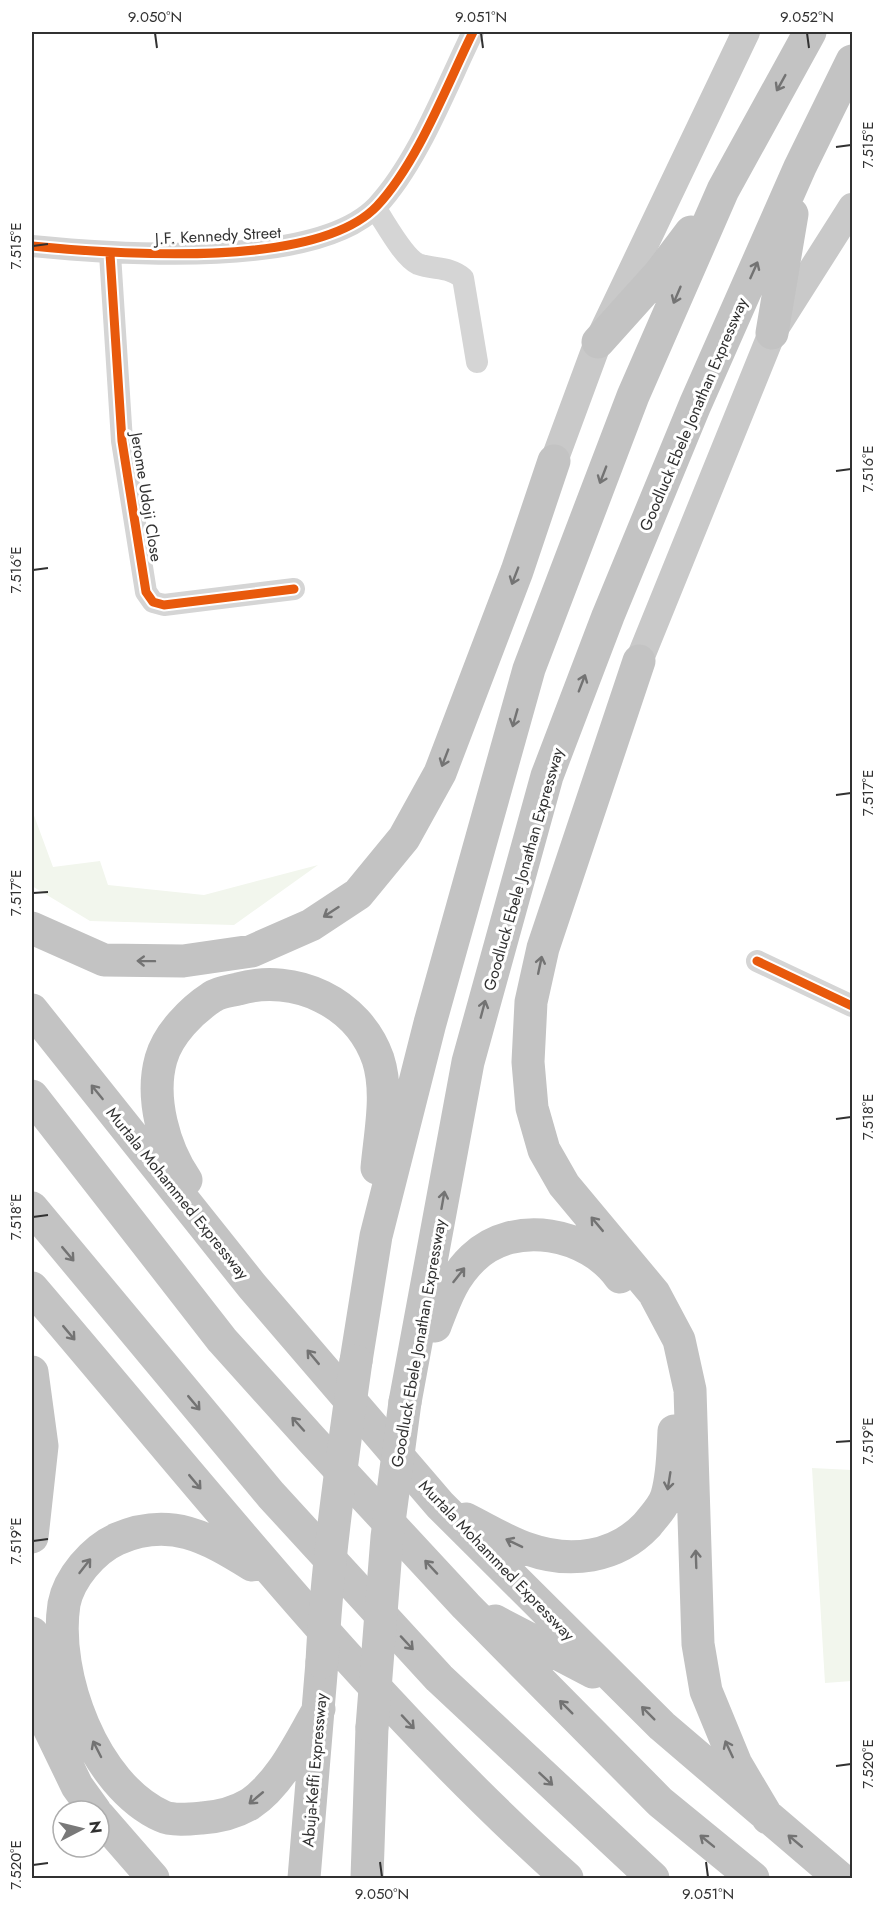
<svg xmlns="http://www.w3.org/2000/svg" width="884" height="1910" viewBox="0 0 884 1910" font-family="Jost,sans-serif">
  <rect width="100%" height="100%" fill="#fff"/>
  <path fill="#f2f6ed" d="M32,810l21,57 47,-6 8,24 96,10 114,-30 -84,60 -144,-4 -58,-35z
    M812,1468l40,2v211l-27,2z"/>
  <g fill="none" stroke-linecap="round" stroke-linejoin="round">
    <path stroke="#d5d5d5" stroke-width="22" d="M375,208c10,14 28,49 43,56 16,6 31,2 45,14l14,84
      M32,246c82,8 284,24 345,-40 41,-44 69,-119 96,-174
      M110,254l12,187 24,151 7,10 11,3 130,-16
      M757,961l95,45"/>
    <path stroke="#c9c9c9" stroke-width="28" d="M554,461l44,-119 148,-310
      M639,661l133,-328 80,-126"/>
    <path stroke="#c3c3c3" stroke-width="33" d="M772,333l20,-119
      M598,342l62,-69 31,-41
      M639,661l-96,287 -12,54 -3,60 4,46 12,42 20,35 90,108 25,47 11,50 8,254 8,47 30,73 32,54
      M32,928l72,32 79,1 69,-10 59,-26 47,-31 46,-56 36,-65 77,-202 37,-110
      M32,1010l220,276 188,219 222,221 178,152
      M32,1096l190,244 91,101 153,165 194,196 93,76
      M186,1180c-22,-32 -36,-82 -25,-121 7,-25 31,-49 51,-62 7,-5 18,-6 26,-8 57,-16 120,13 140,70 11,34 2,74 -1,109
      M32,1208l239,287 168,183 214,200
      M32,1288c173,202 337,413 535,590
      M435,1326c10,-26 17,-48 38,-68 41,-40 116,-25 147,19
      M356,1361l20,-125 54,-213 99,-354 104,-273 90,-206 87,-158
      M32,1372l10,74 -10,91
      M405,1402l63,-340 79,-286 61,-160 87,-211 105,-238 52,-106
      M466,1519c20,10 41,23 62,30 42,15 88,9 119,-24 7,-9 17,-19 20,-30 6,-20 6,-44 7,-64
      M252,1565c-45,-28 -82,-49 -135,-26 -24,11 -48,39 -53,65 -11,71 30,181 98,212 10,5 29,3 40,2 17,-1 33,-5 48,-14 32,-22 50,-63 69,-95
      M495,1621l98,51
      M32,1633l17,95 28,58 18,25
      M99,1816l54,62
      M304,1878l18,-216
      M367,1878l5,-151"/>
    <path stroke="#c3c3c3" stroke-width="33" d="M322,1662c5,-101 20,-201 34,-301
      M372,1727l15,-190 18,-135"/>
    <defs>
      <path id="cycleway" d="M32,246c82,8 284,24 345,-40 41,-44 69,-119 96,-174
        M110,254l12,187 24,151 7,10 11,3 130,-16
        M757,961l95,45"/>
    </defs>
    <use href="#cycleway" stroke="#fff" stroke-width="13"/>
    <use href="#cycleway" stroke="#e8590c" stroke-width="9"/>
  </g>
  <defs><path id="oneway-shaft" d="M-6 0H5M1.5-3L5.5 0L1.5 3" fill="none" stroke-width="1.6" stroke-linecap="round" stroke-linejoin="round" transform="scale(1.5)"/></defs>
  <g stroke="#737373">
    <use href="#oneway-shaft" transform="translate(781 83) rotate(119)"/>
    <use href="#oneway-shaft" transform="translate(754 270) rotate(-66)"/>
    <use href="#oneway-shaft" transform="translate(677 295) rotate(113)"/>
    <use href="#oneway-shaft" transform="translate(603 475) rotate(111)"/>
    <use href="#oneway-shaft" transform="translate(515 576) rotate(111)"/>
    <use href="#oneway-shaft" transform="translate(582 683) rotate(-69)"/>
    <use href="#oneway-shaft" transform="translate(515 718) rotate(106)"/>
    <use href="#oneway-shaft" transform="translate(445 758) rotate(111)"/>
    <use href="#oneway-shaft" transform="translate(331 912) rotate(147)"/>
    <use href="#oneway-shaft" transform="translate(146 961) rotate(-179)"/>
    <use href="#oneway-shaft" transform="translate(540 965) rotate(-78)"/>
    <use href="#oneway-shaft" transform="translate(483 1009) rotate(-75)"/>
    <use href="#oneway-shaft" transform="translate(97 1092) rotate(-129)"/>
    <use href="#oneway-shaft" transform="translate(443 1200) rotate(-80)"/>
    <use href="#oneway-shaft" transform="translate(597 1224) rotate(-130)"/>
    <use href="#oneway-shaft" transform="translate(68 1254) rotate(50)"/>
    <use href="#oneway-shaft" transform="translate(459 1275) rotate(-52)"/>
    <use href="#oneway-shaft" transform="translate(69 1333) rotate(50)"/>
    <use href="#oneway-shaft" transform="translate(313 1357) rotate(-130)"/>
    <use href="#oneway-shaft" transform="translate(194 1403) rotate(50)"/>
    <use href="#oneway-shaft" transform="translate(298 1424) rotate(-132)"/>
    <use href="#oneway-shaft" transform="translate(669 1481) rotate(99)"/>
    <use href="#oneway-shaft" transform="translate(195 1482) rotate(50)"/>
    <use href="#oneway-shaft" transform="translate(514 1543) rotate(-154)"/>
    <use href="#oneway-shaft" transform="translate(696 1559) rotate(-92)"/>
    <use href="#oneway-shaft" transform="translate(85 1566) rotate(-52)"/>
    <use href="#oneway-shaft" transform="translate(431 1567) rotate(-133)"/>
    <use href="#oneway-shaft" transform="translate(407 1643) rotate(47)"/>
    <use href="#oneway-shaft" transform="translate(566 1707) rotate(-135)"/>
    <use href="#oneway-shaft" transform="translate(648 1713) rotate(-135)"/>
    <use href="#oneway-shaft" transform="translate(408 1722) rotate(47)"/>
    <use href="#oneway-shaft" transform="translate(97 1749) rotate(-117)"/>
    <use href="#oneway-shaft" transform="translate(729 1749) rotate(-115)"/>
    <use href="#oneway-shaft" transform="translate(546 1779) rotate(43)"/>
    <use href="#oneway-shaft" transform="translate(256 1798) rotate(140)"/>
    <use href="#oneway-shaft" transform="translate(707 1841) rotate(-141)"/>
    <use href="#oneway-shaft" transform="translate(795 1841) rotate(-140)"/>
  </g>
  <path fill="none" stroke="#313131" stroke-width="2" d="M155,33l2,15M481,33l2,15M807,33l2,15M836,147l15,-2M33,246l15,-2M836,471l15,-2M33,570l15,-2M836,795l15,-2M33,893l15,-1M836,1119l15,-2M33,1217l15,-2M836,1442l15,-1M33,1541l15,-2M836,1766l15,-2M380,1862l2,15M706,1862l2,15M33,1865l15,-2"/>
  <g text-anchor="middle" stroke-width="6" stroke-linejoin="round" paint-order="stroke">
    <g font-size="16" fill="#313131" stroke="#fff">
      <text transform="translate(218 235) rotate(-3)" y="6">J.F. Kennedy Street</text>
      <text transform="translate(693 414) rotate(-67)" y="6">Goodluck Ebele Jonathan Expressway</text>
      <text transform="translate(147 497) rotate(81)" y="6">Jerome Udoji Close</text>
      <text transform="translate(523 869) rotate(-74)" y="6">Goodluck Ebele Jonathan Expressway</text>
      <text transform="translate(178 1193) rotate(51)" y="6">Murtala Mohammed Expressway</text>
      <text transform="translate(418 1343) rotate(-80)" y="6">Goodluck Ebele Jonathan Expressway</text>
      <text transform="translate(497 1560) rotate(46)" y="6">Murtala Mohammed Expressway</text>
      <text transform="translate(314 1770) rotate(-85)" y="6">Abuja-Keffi Expressway</text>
    </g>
  </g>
  <rect width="884" height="1910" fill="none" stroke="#ffffff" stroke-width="66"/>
  <g transform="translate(81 1829) rotate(83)"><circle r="28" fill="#ffffff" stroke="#adadad" stroke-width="1.5"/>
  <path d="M0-4.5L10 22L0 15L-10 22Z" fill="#797979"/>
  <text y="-9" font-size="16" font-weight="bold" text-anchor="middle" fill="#313131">N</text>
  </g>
  <rect x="33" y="33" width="818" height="1844" fill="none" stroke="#313131" stroke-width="2"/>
  <g font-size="15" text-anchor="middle" fill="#313131">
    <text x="155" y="22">9.050°N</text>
    <text x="481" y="22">9.051°N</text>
    <text x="807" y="22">9.052°N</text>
    <text transform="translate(868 145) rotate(-90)" y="5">7.515°E</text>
    <text transform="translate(16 246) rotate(-90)" y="5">7.515°E</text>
    <text transform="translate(868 469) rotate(-90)" y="5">7.516°E</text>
    <text transform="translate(16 570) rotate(-90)" y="5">7.516°E</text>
    <text transform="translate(868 793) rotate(-90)" y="5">7.517°E</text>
    <text transform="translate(16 893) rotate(-90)" y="5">7.517°E</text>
    <text transform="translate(868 1117) rotate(-90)" y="5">7.518°E</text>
    <text transform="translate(16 1217) rotate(-90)" y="5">7.518°E</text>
    <text transform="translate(868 1441) rotate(-90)" y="5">7.519°E</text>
    <text transform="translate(16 1541) rotate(-90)" y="5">7.519°E</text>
    <text transform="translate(868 1764) rotate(-90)" y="5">7.520°E</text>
    <text transform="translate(16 1865) rotate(-90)" y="5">7.520°E</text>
    <text x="382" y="1899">9.050°N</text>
    <text x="708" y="1899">9.051°N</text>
  </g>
</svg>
